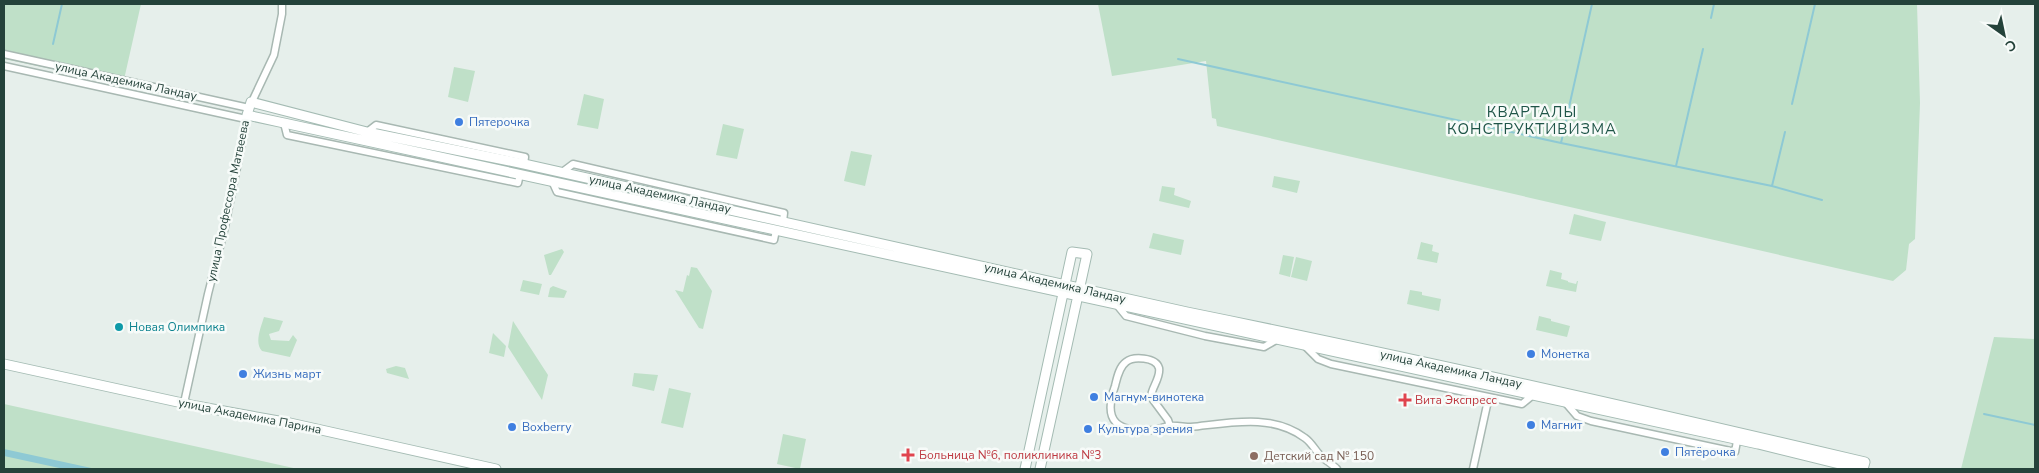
<svg xmlns="http://www.w3.org/2000/svg" width="2039" height="473" viewBox="0 0 2039 473" font-family="'Nunito Sans',sans-serif">
  <rect width="100%" height="100%" fill="#e6efeb"/>
  <path fill="#bfe0c8" d="M4,4h137l-18,80 -119,-25z
    M1098,4h819l3,99 -5,136 -6,5 -3,26 -13,11 -676,-155 -1,-7 -4,-1 -6,-57 -94,15z
    M454,67l21,4 -7,31 -20,-5z
    M584,94l20,5 -6,30 -21,-4z
    M723,124l21,5 -7,30 -21,-4z
    M851,151l21,4 -7,31 -21,-5z
    M1274,176l26,5 -3,12 -25,-6z
    M1162,186l13,2 -1,7 17,6 -2,7 -30,-7z
    M1574,214l32,8 -5,19 -32,-7z
    M1153,233l31,7 -3,15 -32,-7z
    M1421,242l12,3 -1,6 7,2 -2,10 -20,-4z
    M562,249l2,3 -13,23h-2l-5,-20z
    M1283,255l11,2 -4,20 -11,-3z
    M1296,257l16,4 -5,20 -16,-4z
    M691,267l6,1 15,23 -9,38 -4,-1 -24,-38 8,2 4,-17 2,1z
    M1550,270l12,3 -1,6 7,2v1l8,2 1,-3h1l-2,11 -30,-6z
    M523,280l19,4 -3,11 -19,-4z
    M553,286l14,5 -3,7 -16,-1 2,-9z
    M1410,290l12,2v3l19,4 -2,12 -32,-7z
    M1539,316l12,3v2l19,5 -3,11 -31,-7z
    M264,317l19,4 -4,10 -10,3 2,6 18,1 4,-6 4,5 -7,17 -28,-6c-8,-8 -1,-24 2,-34z
    M513,321l35,54 -6,25 -34,-53z
    M493,333l13,13 -2,11 -15,-4z
    M1994,337l41,2v130h-74z
    M396,366l9,2 4,11 -22,-6 -1,-4z
    M634,373l24,2 -4,16 -22,-5z
    M669,388l22,5 -8,35 -22,-5z
    M4,404l294,65h-294z
    M783,434l23,5 -6,30 -23,-5z"/>
  <path fill="#8ec9d4" d="M4,449l92,20h-32l-60,-13z"/>
  <g fill="none" stroke-linecap="round" stroke-linejoin="round">
    <path stroke="#8ec9d4" stroke-width="2" d="M1711,18l3,-14
      M53,44l9,-40
      M1178,59l383,84 211,43 50,14
      M1792,104l23,-100
      M1561,143l31,-139
      M1676,166l27,-117
      M1772,186l13,-54
      M1984,414l51,11"/>
    <defs>
      <path id="street" d="M4,54l245,54
        M4,66l242,53
        M284,123l3,12 231,48 2,-9
        M367,132l9,-7 149,32 -1,7
        M561,173l12,-9 211,49 -1,9
        M552,181l5,11 217,48 2,-10
        M1117,305l9,11 79,20 59,11 12,-7
        M1305,346l13,13 13,5 191,40 11,-9
        M1565,402l12,14 14,5 144,31 2,-11
        M184,403l24,-109 16,-63 25,-123 25,-53 8,-41v-10
        M1170,426l-2,-6 -17,-23c0,-9 10,-19 8,-29 -3,-11 -26,-12 -33,-6 -7,5 -9,16 -11,24 -13,37 3,46 39,44 5,-1 10,-3 15,-4 7,-1 15,1 22,1 38,-4 81,-14 114,11 6,4 10,12 15,17 5,5 12,9 17,14
        M1473,469l14,-64"/>
      <path id="secondary" d="M4,364l192,42 94,17 206,46
        M1025,469l47,-217 15,2 -47,215
        M1860,469l-102,-25 -1474,-321 -37,-8 4,-13 116,30 157,32 663,148c227,46 453,97 678,150l-2,7"/>
    </defs>
    <use href="#street" stroke="#a8b8b2" stroke-width="9"/>
    <use href="#secondary" stroke="#a4bbb3" stroke-width="11"/>
    <use href="#street" stroke="#fff" stroke-width="6"/>
    <use href="#secondary" stroke="#fff" stroke-width="9"/>
  </g>
  <g fill="#3f7fe0" stroke="#f7fbf9" stroke-width="2">
    <circle cx="459" cy="122" r="5"/>
    <circle cx="1531" cy="354" r="5"/>
    <circle cx="243" cy="374" r="5"/>
    <circle cx="1094" cy="397" r="5"/>
    <circle cx="1531" cy="425" r="5"/>
    <circle cx="512" cy="427" r="5"/>
    <circle cx="1088" cy="429" r="5"/>
    <circle cx="1665" cy="452" r="5"/>
  </g>
  <circle fill="#0f9aa8" stroke="#f7fbf9" stroke-width="2" cx="119" cy="327" r="5"/>
  <g fill="#e0444e" stroke="#f7fbf9" stroke-width="2">
    <path d="M1402.5 392.5h5v5h5v5h-5v5h-5v-5h-5v-5h5z"/>
    <path d="M905.5 447.5h5v5h5v5h-5v5h-5v-5h-5v-5h5z"/>
  </g>
  <circle fill="#8d6e63" stroke="#f7fbf9" stroke-width="2" cx="1254" cy="456" r="5"/>
  <g text-anchor="middle" stroke-width="5" stroke-linejoin="round" paint-order="stroke">
    <g font-size="12" fill="#24423a" stroke="#f7fbf9">
      <text transform="translate(126 81) rotate(12)" y="4">улица Академика Ландау</text>
      <text transform="translate(660 194) rotate(12)" y="4">улица Академика Ландау</text>
      <text transform="translate(228 201) rotate(-78)" y="4">улица Профессора Матвеева</text>
      <text transform="translate(1055 283) rotate(13)" y="4">улица Академика Ландау</text>
      <text transform="translate(1451 369) rotate(12)" y="4">улица Академика Ландау</text>
      <text transform="translate(250 416) rotate(11)" y="4">улица Академика Парина</text>
    </g>
    <g font-size="12" fill="#366cbe" stroke="#f7fbf9" text-anchor="start">
      <text x="469" y="126">Пятерочка</text>
      <text x="1541" y="358">Монетка</text>
      <text x="253" y="378">Жизнь март</text>
      <text x="1104" y="401">Магнум-винотека</text>
      <text x="1541" y="429">Магнит</text>
      <text x="522" y="431">Boxberry</text>
      <text x="1098" y="433">Культура зрения</text>
      <text x="1675" y="456">Пятёрочка</text>
    </g>
    <g font-size="12" fill="#0d838f" stroke="#f7fbf9" text-anchor="start">
      <text x="129" y="331">Новая Олимпика</text>
    </g>
    <g font-size="12" fill="#be3a42" stroke="#f7fbf9" text-anchor="start">
      <text x="1415" y="404">Вита Экспресс</text>
      <text x="919" y="459">Больница №6, поликлиника №3</text>
    </g>
    <g font-size="12" fill="#785e54" stroke="#f7fbf9" text-anchor="start">
      <text x="1264" y="460">Детский сад № 150</text>
    </g>
    <g font-size="15" letter-spacing="1" fill="#1f5548" stroke="#f7fbf9">
      <text x="1532" y="117">КВАРТАЛЫ<tspan x="1532" dy="17">КОНСТРУКТИВИЗМА</tspan></text>
    </g>
  </g>
  <rect width="2039" height="473" fill="none" stroke="#24423a" stroke-width="10"/>
  <g transform="translate(2004 35) rotate(147)" stroke="#f7fbf9" stroke-width="4" paint-order="stroke">
  <path d="M0-4L9 19L0 12L-9 19Z" fill="#24423a"/>
  <text y="-8" font-size="14" font-weight="bold" text-anchor="middle" fill="#24423a">С</text>
  </g>
</svg>
